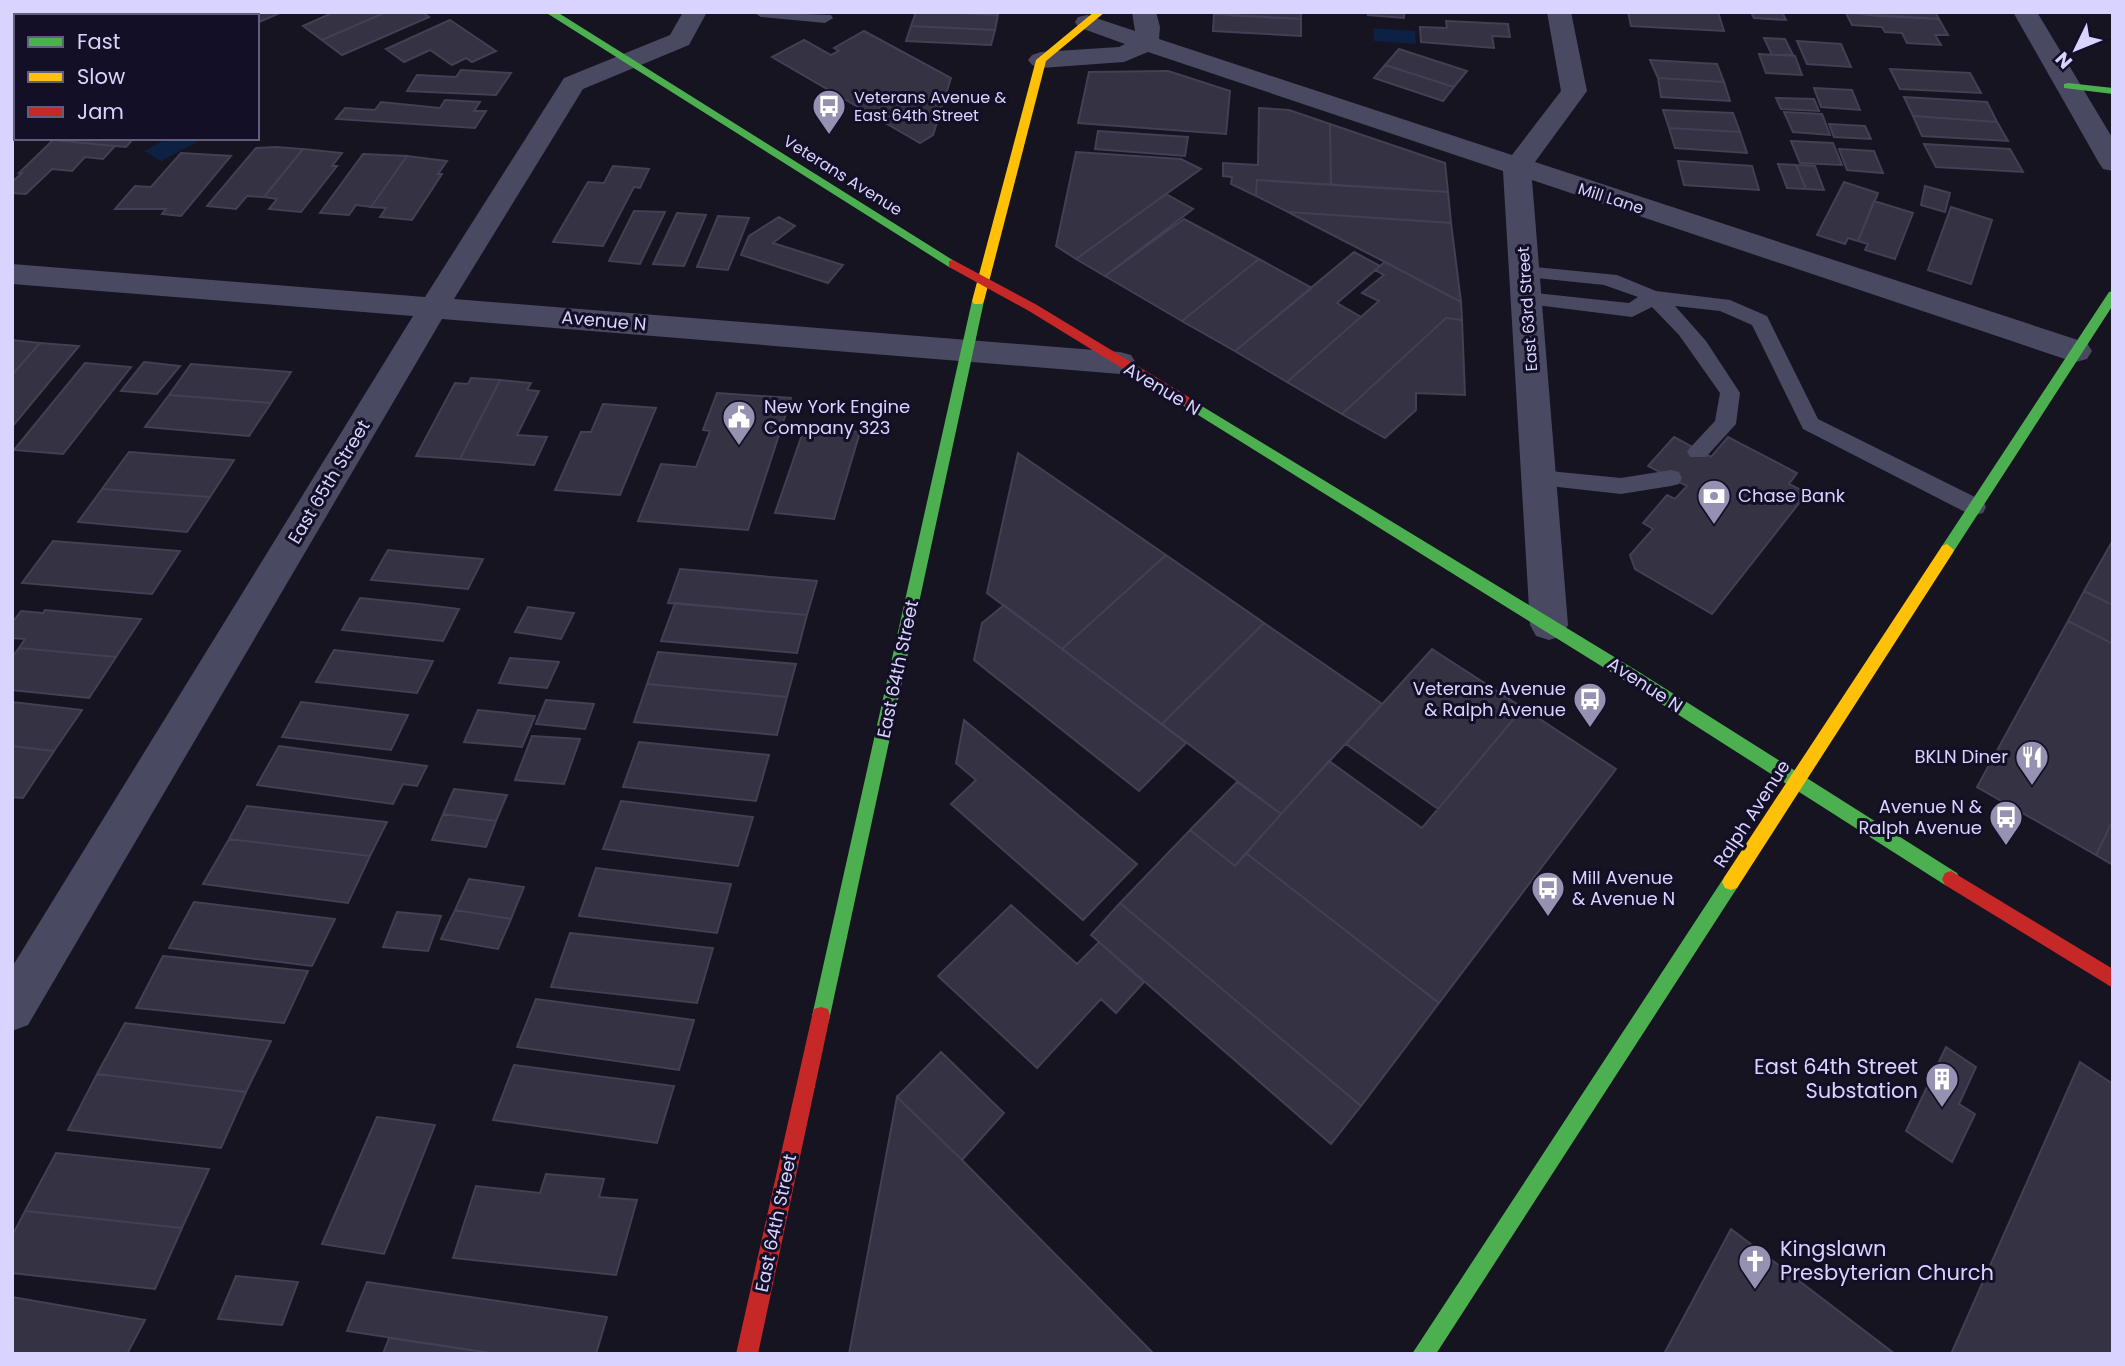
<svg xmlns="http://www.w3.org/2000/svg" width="2125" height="1366" viewBox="0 0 2125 1366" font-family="Poppins,sans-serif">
  <rect width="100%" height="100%" fill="#161421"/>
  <path fill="#0d2144" d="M1373,28l42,3 1,13 -42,-3z
    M168,138h36l-43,23 -17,-10z"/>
  <path fill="#343243" stroke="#433f54" stroke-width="2" d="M192,12h37l5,4h-51z
    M229,12h53l-25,11v-7h-23z
    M334,12h52l-64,28 -19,-14z
    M386,12h36l7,5 -87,38 -20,-15z
    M916,12h24l58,3 -3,15 -84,-4z
    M1224,12h77v7l-77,-4z
    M1367,12h37v6l-36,-3z
    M1628,12h90l6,19 -93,-5z
    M1751,12h31l4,8 -32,-2z
    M1845,12h90l4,7 -62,-3z
    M1846,13l93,6 9,16h-13l6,10 -34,-2 -5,-10 -17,-1 -3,-5 -30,-2z
    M1214,14l87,5v17l-88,-5z
    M450,20l46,31 -24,11 -6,-4 -14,7 -22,-15 -26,12 -18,-13z
    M1446,21l62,3 2,13 -18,-1 2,12 -73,-6 -1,-15 27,1z
    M911,26l84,4 -4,15 -85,-4z
    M864,31l87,47 -18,57 -13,8 -148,-86 32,-17 27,15 8,-4 -5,-3z
    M1764,38l21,1 8,16h-21z
    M1797,41l44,3 10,23 -44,-3z
    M1399,49l68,22 -13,16 -69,-22z
    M1759,54l36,2 7,19 -36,-2z
    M1650,60l67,4 7,18 -66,-4z
    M1385,65l69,22 -11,14 -69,-23z
    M1890,69l80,4 11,20 -81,-4z
    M461,70l50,3 -15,22 -89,-4 10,-16 39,2z
    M1168,71l62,20 -4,43 -148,-11 11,-51z
    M1658,78l66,4 6,19 -69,-4z
    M1814,88l38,2 8,20 -39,-3z
    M1904,97l83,5 10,20 -84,-6z
    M1776,98l38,1 5,12 -38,-2z
    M445,100l35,2 -6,9h12l-11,17 -139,-9 9,-11 30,2 6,-8 59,6z
    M1259,108l30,2 41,14 1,61 -74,-5 -1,16 -25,-12 1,-7 -9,-1v-13l35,2z
    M1663,110l70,3 7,19 -71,-4z
    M1784,112l38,2 8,21 -37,-3z
    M1913,116l84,6 11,19 -86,-5z
    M1330,124l115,39 3,29 -117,-7z
    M1829,124l36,2 6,13 -37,-2z
    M1669,128l71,4 7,21 -72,-5z
    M1098,131l90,6 -3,19 -90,-7z
    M63,138h71l-8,9 -65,-6z
    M53,140l62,6 -12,13 -18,-2 -13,14 -20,-2 -26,25 -14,-1v-11l10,-9h-3z
    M1791,141l42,2 9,22 -42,-2z
    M1924,144l86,5 13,23 -87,-5z
    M276,147l27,2 -39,48 -17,-1 -11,13 -29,-3 49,-58z
    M303,149l39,4 -10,13h5l-36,46 -32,-3 8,-10 -13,-2z
    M1839,149l35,2 9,22 -36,-3z
    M1076,152l105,7 20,10 -125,90 -20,-13z
    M181,153l50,3 -50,60 -19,-2 4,-5h-51l20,-23 16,1z
    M363,154l44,2 -36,51 -15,-2 -7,10 -29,-2z
    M407,156l40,5 -9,13h4l-30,46 -32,-3 6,-9 -15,-1z
    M1678,161l74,5 7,24 -75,-5z
    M1778,164l18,1 10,24 -19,-1z
    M1796,165l19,1 9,24 -18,-1z
    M613,166l36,3 -9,19 -6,-1 -31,59 -50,-4 35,-60 16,1z
    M1257,180l191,12 3,31 -163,-11 -32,-16z
    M1844,182l34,11 -20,48 -10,-3 -3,6 -28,-9z
    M1925,186l25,7 -5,19 -24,-7z
    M1166,194l27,15 -88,67 -29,-17z
    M1874,201l39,12 -18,46 -30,-9 3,-6 -10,-3z
    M1951,207l41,13 -21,64 -43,-14z
    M634,211l31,1 -25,52 -31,-3z
    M1288,212l163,11 10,79 -76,-40z
    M677,213l29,2 -22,51 -31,-2z
    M718,216l31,2 -21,52 -31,-3z
    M779,217l16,9 -22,17 70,22 -15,18 -87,-28 8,-19z
    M1184,219l75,40 -77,62 -77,-45z
    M1354,252l26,14 -43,37 24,14 -74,65 -52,-31z
    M1259,259l53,29 -77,63 -53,-30z
    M1385,262l76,40 1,18 -16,-2 -104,96 -55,-32 92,-81 -17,-8 22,-18 -9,-5z
    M1446,318l16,2 3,75 -49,-2v17l-31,28 -43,-24z
    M12,340l28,3 -28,32z
    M40,343l39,3 -67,81v-52z
    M144,362l36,4 -23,28 -36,-3z
    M85,363l46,4 -68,87 -49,-4z
    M191,364l100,8 -20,31 -102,-8z
    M471,378l29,2 -40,79 -44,-3 39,-73 13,1z
    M500,380l31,3 -4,7 12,1 -22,44 30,2 -13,28 -74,-6z
    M717,393l74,5 -43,132 -110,-9 23,-57 35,3 14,-36 -7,-1z
    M169,395l102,8 -22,33 -104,-9z
    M603,404l53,4 -36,87 -65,-5 26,-58h10z
    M805,426l55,6 -26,87 -59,-6z
    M1674,437l37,20 17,-20 69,36 -8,11 18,9 -95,121 -77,-45 -5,-14 23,-26 -10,-6 24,-28 8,4 12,-13 -39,-20z
    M129,452l105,8 -24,37 -108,-8z
    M1018,453l148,102 -104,94 -75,-56z
    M102,489l108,8 -23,35 -109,-10z
    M2113,540v65l-29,-14z
    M53,541l127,10 -28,43 -130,-11z
    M388,550l18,2 77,7 -15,30 -97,-9z
    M1166,555l98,68 -102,101 -100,-75z
    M680,569l137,12 -10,34 -139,-12z
    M2084,591l29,14v39l-45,-23z
    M360,598l59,6 40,5 -16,32 -101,-11z
    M675,603l132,12 -10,38 -136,-12z
    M1004,605l182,138 -47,48 -165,-131 8,-37z
    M528,607l46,6 -13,26 -46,-7z
    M45,610l96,9 -25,38 -97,-9 6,-9 -13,-1v-15l9,-12 22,2z
    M2068,621l45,23v176l-17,35 -119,-68z
    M1264,623l118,81 -101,110 -119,-90z
    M19,648l97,9 -27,41 -77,-8v-33z
    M1432,649l91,59 -85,101 -92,-65z
    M334,650l99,11 -16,32 -101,-11z
    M658,652l138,12 -9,33 -140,-13z
    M510,658l49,4 -12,26 -48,-5z
    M647,684l140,13 -10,38 -143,-13z
    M546,700l48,4 -9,25 -49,-5z
    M12,702l70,8 -28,41 -42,-5z
    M301,702l107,13 -17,35 -109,-13z
    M1523,708l93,61 -177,234 -193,-150 83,-92 93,67z
    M478,710l57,6 -13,31 -58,-5z
    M964,720l173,144 -54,56 -132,-116 25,-24 -20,-17z
    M532,736l48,3 -16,45 -49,-4z
    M639,742l130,13 -13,46 -133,-14z
    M12,746l42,5 -31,47 -11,-1z
    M279,746l148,20 -10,20 -14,-2 -10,20 -136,-19z
    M1237,782l44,32 -46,52 -45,-36z
    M454,789l53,6 -11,26 -53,-7z
    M621,801l132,16 -15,49 -135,-17z
    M247,806l140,16 -17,34 -141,-17z
    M443,814l53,7 -10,26 -54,-7z
    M2113,820v45l-17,-10z
    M1190,830l45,36 11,-13 193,150 -78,103 -241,-203z
    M229,839l141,17 -22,47 -145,-19z
    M596,868l135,16 -14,49 -138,-17z
    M469,879l55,8 -13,32 -56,-9z
    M194,902l141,17 -23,47 -143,-18z
    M1120,903l241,203 -30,38 -240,-209z
    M1011,905l66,59 22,-22 45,40 -28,31 -15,-14 -64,69 -99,-92z
    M455,910l56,9 -13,30 -57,-10z
    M397,912l44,4 -13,35 -45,-4z
    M570,933l143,15 -16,55 -146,-16z
    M163,956l145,15 -24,52 -148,-15z
    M536,999l158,21 -15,50 -162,-23z
    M125,1023l146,18 -25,51 -149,-18z
    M1946,1047l30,20 -17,37 16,10 -23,48 -46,-31z
    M941,1052l63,61 -42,47 -65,-63z
    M2080,1062l33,22v270h-162z
    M514,1065l160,21 -17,57 -164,-23z
    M97,1074l149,18 -25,56 -153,-18z
    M897,1097l65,63 192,194h-305z
    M377,1117l58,8 -51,129 -62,-10z
    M56,1153l153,16 -27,59 -157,-17z
    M546,1174l58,5 -5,18 38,3 -21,75 -163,-17 23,-72 64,7z
    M25,1211l157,17 -27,61 -143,-16v-37z
    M1731,1229l164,125h-231z
    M236,1276l62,6 -16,43 -64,-6z
    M367,1282l240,35 -11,37h-99l-150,-23z
    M12,1297l133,23 -18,34h-115z
    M389,1338l108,16h-114z"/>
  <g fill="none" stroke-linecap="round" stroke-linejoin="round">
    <path fill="#4a4962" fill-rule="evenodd" d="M753,12l78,3 2,3 -8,5 -64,-6z
      M1525,266l92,9 39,16 74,9 37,16 51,103 165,82 3,6 -3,6 -8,2 -8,-2 -164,-84 -51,-104 -32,-14 -45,-5 31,35 34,52 -4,31 -30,33h-16l-3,-6 28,-30 5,-28 -41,-58 -27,-28 -20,10 -113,-14 -3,-5 3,-5 7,-1 103,11 9,-6 -34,-12 -86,-9 -3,-4z
      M1539,470l82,8 50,-8 8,2 3,6 -3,6 -8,2 -50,8 -90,-10 -3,-6 3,-6z"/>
    <path fill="#4a4962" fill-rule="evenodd" d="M102,12h26l-2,4h-26z
      M683,12h24l-18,33 -106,44 -129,210 666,53 11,3 5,8 -5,8 -11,3 -678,-55 -414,706 -16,6v-64l401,-651 -401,-32v-20l413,33 139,-219 106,-43z
      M1132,12h24l4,15 -1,12 353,116 49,-64 -14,-79h24l16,79 -52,71 552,181 5,8 -5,8 -11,3 -11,-3 -533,-179 36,445 -6,11 -13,4 -13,-4 -6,-11 -27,-454 -355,-119 -24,10 -83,6 -9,-3 -4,-5 4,-5 9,-3 78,-5 6,-3 -47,-17 -3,-5 3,-5 9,-2 48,16z
      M2013,12h24l76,127v32l-10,-2 -4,-6z
      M16,100v18l-4,1v-18z"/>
    <path fill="#4caf50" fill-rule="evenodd" d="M545,12h12l402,252 -6,4 -4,-1z
      M2068,83l45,5v6l-49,-6v-4z
      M2113,291v14l-161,249h-10l-2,-4 2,-4 167,-254z
      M978,297l6,4 -154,715 -2,7 -7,2 -7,-2 -2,-7 160,-715z
      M1187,397l452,275 318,201 3,6 -3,6 -6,2 -6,-2 -318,-203 -445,-277v-6z
      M1731,874l6,2 3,6 -3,6 -301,466h-24l313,-478z"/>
    <path fill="#ffc107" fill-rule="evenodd" d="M1094,12h11l-59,49 -62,240 -2,3h-8l-2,-3 64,-241z
      M1947,544l7,6 -2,4 -215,334 -6,2 -6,-2 -3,-6 3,-6 217,-330z"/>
    <path fill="#c62828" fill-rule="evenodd" d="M953,260l84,45 155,94v6h-10l-153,-94 -80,-44v-6z
      M1951,871l162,98v19l-168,-103 -3,-6 3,-6z
      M821,1007l7,2 2,7 -72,338h-22l76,-338 2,-7z"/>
  </g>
  <defs>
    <symbol id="bus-pin" viewBox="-11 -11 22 30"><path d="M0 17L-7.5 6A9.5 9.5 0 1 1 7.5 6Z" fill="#9591b1" stroke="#130f26"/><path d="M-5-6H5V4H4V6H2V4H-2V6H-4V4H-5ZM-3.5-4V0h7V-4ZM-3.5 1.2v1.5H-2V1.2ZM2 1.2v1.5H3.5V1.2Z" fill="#fff"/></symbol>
    <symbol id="civic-pin" viewBox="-11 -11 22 30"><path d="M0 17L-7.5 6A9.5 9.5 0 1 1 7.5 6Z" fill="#9591b1" stroke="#130f26"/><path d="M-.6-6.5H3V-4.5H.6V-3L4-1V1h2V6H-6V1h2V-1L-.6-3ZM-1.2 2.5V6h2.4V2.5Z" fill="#fff"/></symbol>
    <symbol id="bank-pin" viewBox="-11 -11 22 30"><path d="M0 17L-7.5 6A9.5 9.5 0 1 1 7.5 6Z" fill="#9591b1" stroke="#130f26"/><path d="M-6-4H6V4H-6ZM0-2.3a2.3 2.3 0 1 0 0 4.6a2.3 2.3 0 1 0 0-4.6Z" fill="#fff"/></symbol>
    <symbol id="restaurant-pin" viewBox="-11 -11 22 30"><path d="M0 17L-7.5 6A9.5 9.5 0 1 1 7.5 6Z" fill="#9591b1" stroke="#130f26"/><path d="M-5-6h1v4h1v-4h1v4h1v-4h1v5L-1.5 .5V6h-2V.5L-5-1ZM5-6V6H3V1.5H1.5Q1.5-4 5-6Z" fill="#fff"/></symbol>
    <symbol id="building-pin" viewBox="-11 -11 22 30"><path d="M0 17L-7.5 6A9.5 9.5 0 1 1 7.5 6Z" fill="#9591b1" stroke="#130f26"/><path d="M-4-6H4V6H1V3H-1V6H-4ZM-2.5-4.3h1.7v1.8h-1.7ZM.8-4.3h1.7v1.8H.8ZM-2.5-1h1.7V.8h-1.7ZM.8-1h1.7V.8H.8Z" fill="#fff"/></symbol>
    <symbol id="church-pin" viewBox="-11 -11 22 30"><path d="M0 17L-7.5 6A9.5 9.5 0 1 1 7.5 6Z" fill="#9591b1" stroke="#130f26"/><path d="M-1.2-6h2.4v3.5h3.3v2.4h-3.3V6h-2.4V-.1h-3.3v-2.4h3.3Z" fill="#fff"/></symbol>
  </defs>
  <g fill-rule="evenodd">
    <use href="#bus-pin" x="810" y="87" width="38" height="52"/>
    <use href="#civic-pin" x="720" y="398" width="38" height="52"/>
    <use href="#bank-pin" x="1695" y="477" width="38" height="52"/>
    <use href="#bus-pin" x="1571" y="680" width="38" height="52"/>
    <use href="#restaurant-pin" x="2013" y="738" width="38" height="52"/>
    <use href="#bus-pin" x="1987" y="798" width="38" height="52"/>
    <use href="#bus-pin" x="1529" y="869" width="38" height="52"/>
    <use href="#building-pin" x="1923" y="1060" width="38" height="52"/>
    <use href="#church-pin" x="1736" y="1242" width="38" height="52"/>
  </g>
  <g text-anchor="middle" stroke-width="6" stroke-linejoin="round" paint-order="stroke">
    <g font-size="16" fill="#d9d4ff" stroke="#130f26" text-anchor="start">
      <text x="854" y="103">Veterans Avenue &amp;<tspan x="854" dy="18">East 64th Street</tspan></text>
    </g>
    <g font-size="16" fill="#d9d4ff" stroke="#130f26">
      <text transform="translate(843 175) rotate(32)" y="6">Veterans Avenue</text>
      <text transform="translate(1611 198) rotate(18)" y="6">Mill Lane</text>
      <text transform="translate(1527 309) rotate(-94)" y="6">East 63rd Street</text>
    </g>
    <g font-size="18" fill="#d9d4ff" stroke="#130f26">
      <text transform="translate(604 321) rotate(5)" y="6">Avenue N</text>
      <text transform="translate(1162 389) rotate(31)" y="6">Avenue N</text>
      <text transform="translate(329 482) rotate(-59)" y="6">East 65th Street</text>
      <text transform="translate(898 669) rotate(-78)" y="6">East 64th Street</text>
      <text transform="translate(1645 685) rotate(33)" y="6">Avenue N</text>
      <text transform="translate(1752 814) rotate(-57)" y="6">Ralph Avenue</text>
      <text transform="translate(776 1223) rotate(-78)" y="6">East 64th Street</text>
    </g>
    <g font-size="18" fill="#d9d4ff" stroke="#130f26" text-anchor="start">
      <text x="764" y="413">New York Engine<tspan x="764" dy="21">Company 323</tspan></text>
      <text x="1738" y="502">Chase Bank</text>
      <text x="1566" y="695" text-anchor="end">Veterans Avenue<tspan x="1566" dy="21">&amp; Ralph Avenue</tspan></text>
      <text x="2008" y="763" text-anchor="end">BKLN Diner</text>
      <text x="1982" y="813" text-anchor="end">Avenue N &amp;<tspan x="1982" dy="21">Ralph Avenue</tspan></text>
      <text x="1572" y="884">Mill Avenue<tspan x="1572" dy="21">&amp; Avenue N</tspan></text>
    </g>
    <g font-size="21" fill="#d9d4ff" stroke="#130f26" text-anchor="end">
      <text x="1918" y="1074">East 64th Street<tspan x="1918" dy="24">Substation</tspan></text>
      <text x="1780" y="1256" text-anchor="start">Kingslawn<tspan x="1780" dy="24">Presbyterian Church</tspan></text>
    </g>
  </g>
  <rect width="2125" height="1366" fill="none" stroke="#d9d4ff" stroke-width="28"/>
  <rect x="14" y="14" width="245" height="126" fill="#130f26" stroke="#625e7d" stroke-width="2"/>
  <rect x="28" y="37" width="35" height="10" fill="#4caf50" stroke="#625e7d" stroke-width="2"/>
  <text x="77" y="49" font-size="21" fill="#d9d4ff">Fast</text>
  <rect x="28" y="72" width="35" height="10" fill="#ffc107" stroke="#625e7d" stroke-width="2"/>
  <text x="77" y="84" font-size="21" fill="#d9d4ff">Slow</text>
  <rect x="28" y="107" width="35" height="10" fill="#c62828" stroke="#625e7d" stroke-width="2"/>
  <text x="77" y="119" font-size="21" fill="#d9d4ff">Jam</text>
  <g transform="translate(2076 49) rotate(227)" stroke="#130f26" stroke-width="5" paint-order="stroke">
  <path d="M0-5L12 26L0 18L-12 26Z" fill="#d9d4ff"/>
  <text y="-10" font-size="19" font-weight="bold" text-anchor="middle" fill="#d9d4ff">N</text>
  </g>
</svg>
